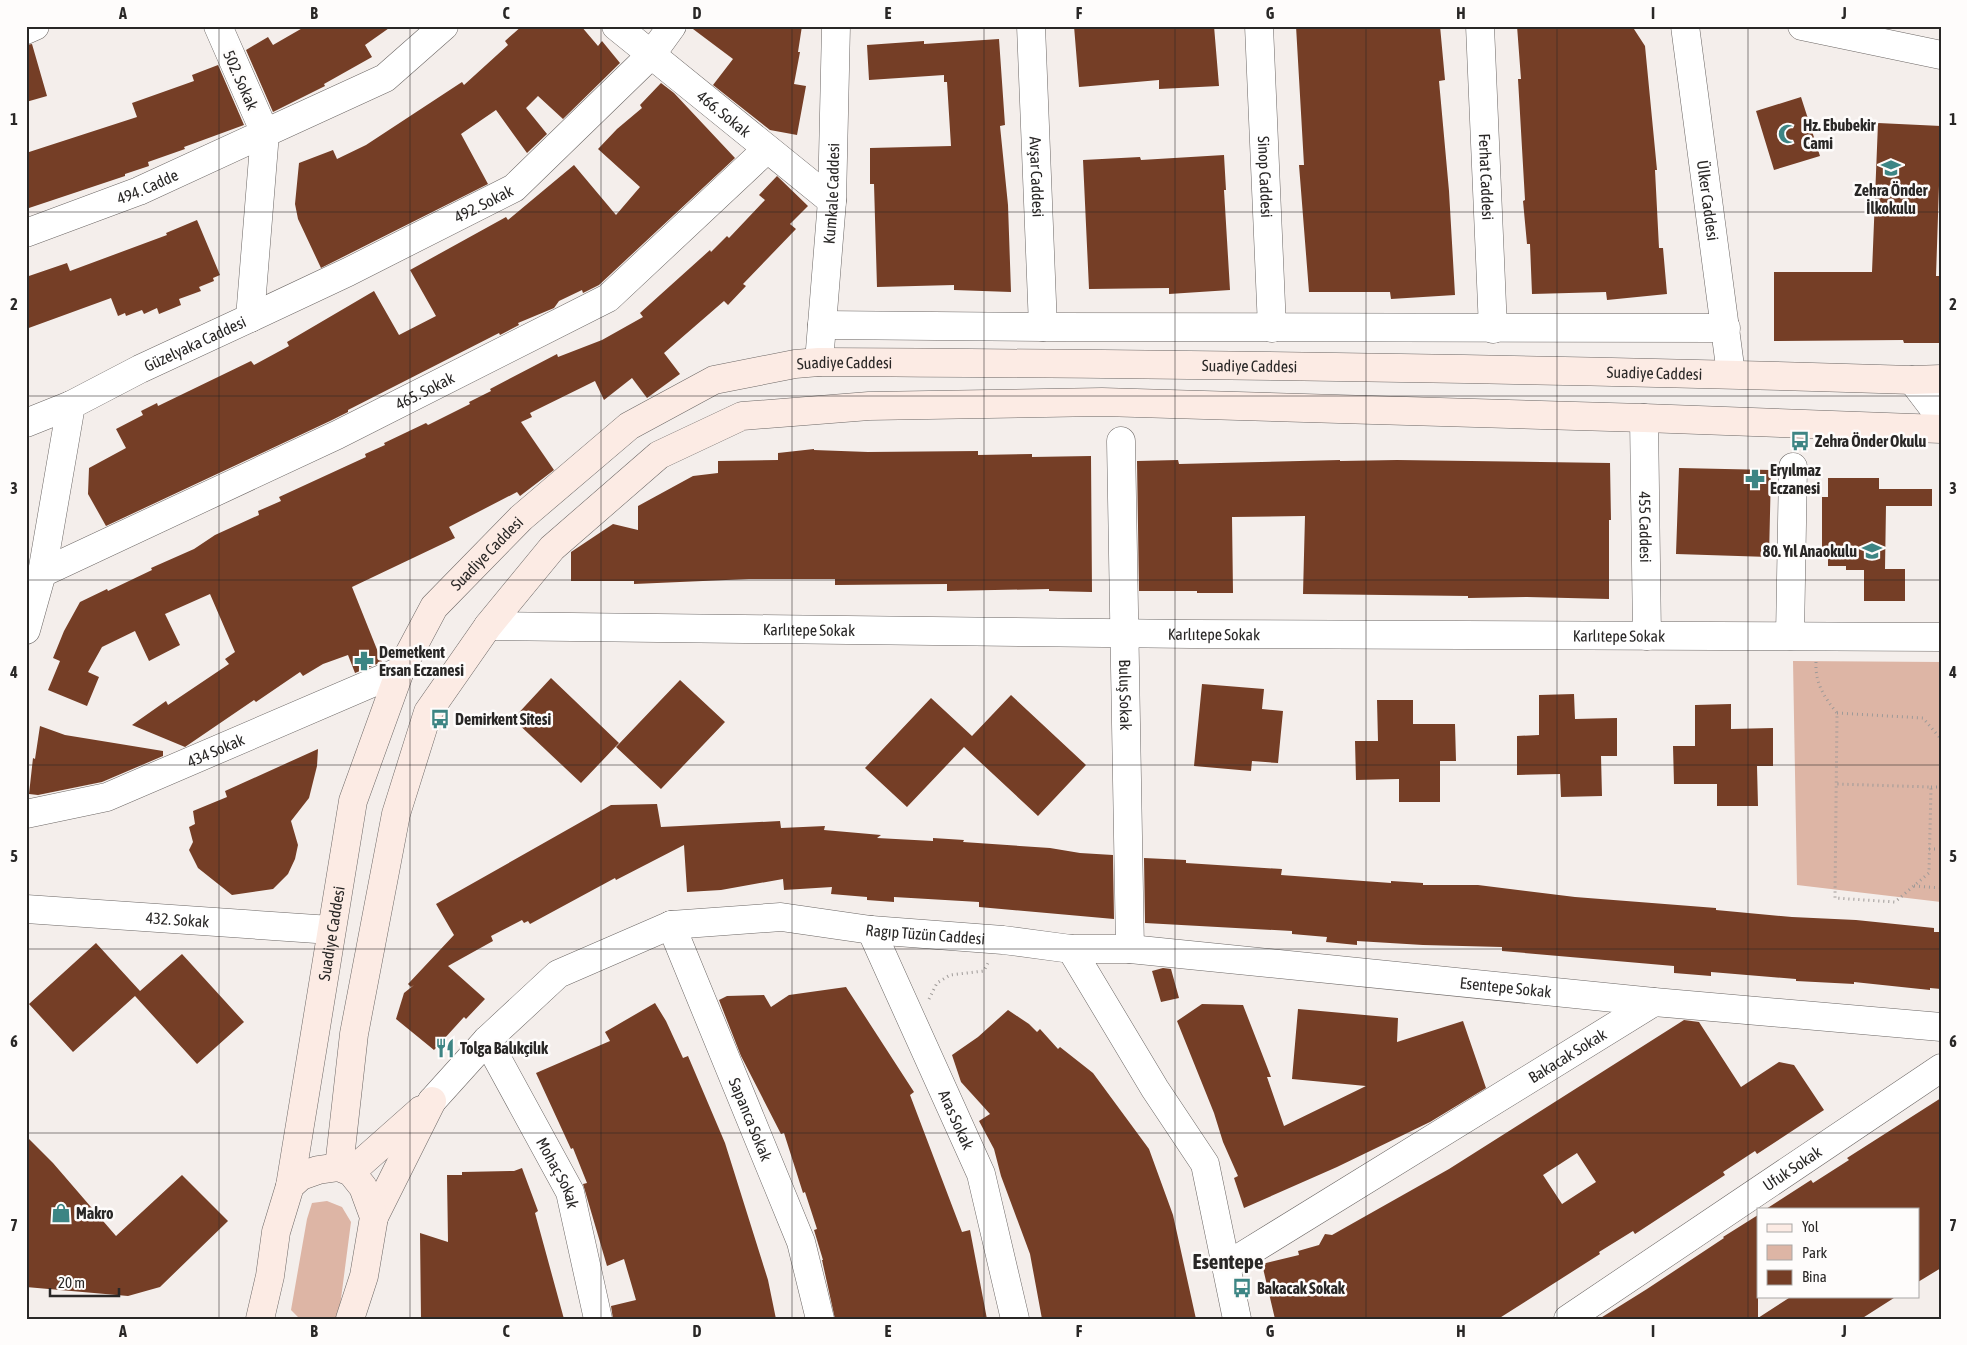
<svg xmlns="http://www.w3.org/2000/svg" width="1967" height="1345" viewBox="0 0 1967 1345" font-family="'Asap Condensed',sans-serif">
  <rect width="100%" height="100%" fill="#f4eeeb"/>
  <path fill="#ddb5a5" d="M1793,661l148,1v240l-144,-17z
    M327,1201l15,6 9,15 -12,92 -4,5h-35l-9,-9 16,-91 5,-16z"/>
  <path fill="#753e26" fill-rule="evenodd" d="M306,26h86l-27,19 7,12 -48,27 1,2 -52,26 -27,-62 22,-13 5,8z
    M522,26h59l17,20 4,-5 18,22 -57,56 -25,-23 -12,12 21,26 -20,19 -31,-43 -35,24 27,50 -167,84 -23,-49 -3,-15 4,-41 34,-13 4,9 29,-14 96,-63 2,3 44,-40 -3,-4z
    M689,26h113l-4,26h2l-6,32 12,2 -9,49 -27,-5 -57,-45 20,-26z
    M1074,26h140l5,60 -60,3v-9l-80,7z
    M1296,26h144l5,54 -6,1 10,110 6,104 -64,4 -1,-7h-81l-10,-127h5z
    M1517,26h115l13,20 12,124h-2l4,78h4l4,46 -60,6 -1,-8 -74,2 -2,-50h-3l-4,-43 2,-1 -7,-121h3z
    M999,39l6,86 -5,1 8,79 3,87 -57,-2v-5l-77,2 -3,-103h-4v-36l81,-2 -4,-64h-3v-7l-75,5 -2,-35 57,-4v3z
    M32,44l15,52 -21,6v-57z
    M218,65l26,60 -60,22 1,2 -37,13 1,4 -24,8v2l-99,33v-56l111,-36 -5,-14 62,-22 -2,-6z
    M661,83l13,10 61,65 -136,127 -16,8 -1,-3 -23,11 -5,7 -36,15 1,2 -19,10 -1,-2 -151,77v2l-18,9 -224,105 -18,-32 1,-26 37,-20 -10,-19 27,-14 -2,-4 16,-8 1,3 93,-45 3,4 35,-19 -2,-4 87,-51 25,44 37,-19 -26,-46 96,-53 2,3 66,-55 42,50 24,-28 -42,-38 19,-20 25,-21 -2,-3z
    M1801,97l19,59 -46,14 -18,-59z
    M1878,123l63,3 -5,150h5v67h-37l-1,-3 -129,1v-69h98z
    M1224,155l2,35h-2l6,100 -61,4v-6l-80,1 -6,-129 57,-3 1,3z
    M777,176l31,30 -18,18 6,5 -53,55 3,2 -18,19 -4,-4 -60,52 16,21 -33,24 -15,-20 -28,22 -9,-19 -65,32 2,4 -11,5 33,48 -34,26 -3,-4 -68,35 6,11 -103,49 30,75 -27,11 -7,-18 -25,9 -20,12 -3,-4 -44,30 -2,-2 -69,47 -53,-22 34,-24 2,4 61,-41 -4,-5 10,-7 -25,-58 -45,20 15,31 -31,16 -14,-30 -33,16 -14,25 11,5 -12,29 -39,-16 12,-29 -7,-3 11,-27 16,-29 27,-13 1,2 44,-21 -1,-2 43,-19 21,-14 44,-20 -1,-4 23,-10 -2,-4 87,-40 -1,-3 20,-9 -1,-2 42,-20 2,2 42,-21 -1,-2 22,-11 -1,-2 44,-23 23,-12 1,3 44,-17 41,-23 -3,-4 70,-63 1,2 16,-16 2,2 36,-38 -6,-5z
    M197,220l23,55 -7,3 1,3 -15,6 2,4 -22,8 2,6 -22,9 -2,-6 -13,6 -2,-4 -16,6 -1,-3 -7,3 -7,-18 -85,31v-52l41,-14 3,8 97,-36 -1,-2z
    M814,449v1l54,2 110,-1v4l54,-1v3l59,-1 1,136 -43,-1v-2l-102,2v-7l-112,1v-6h-86l-115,5v-3h-63v-29l42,-28 25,6v-24l55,-30 25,-3v-12l60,-1v-7z
    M1178,460l1,4 161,-4v1l57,-1 213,3 1,57h-2v79l-82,-2 -59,1v-2l-165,-2 2,-78 -73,1 1,76h-36v-2h-58l-2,-130z
    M1679,468l92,2 -2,87 -93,-3z
    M1828,478h51v11h53v17h-46l-1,63h20v32h-41v-31h-18v-4h-18v-16h-6v-53h6z
    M551,678l68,65 -38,40 -68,-64z
    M680,680l45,42 -64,67 -45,-42z
    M1202,684l62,5 -2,20 21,2 -5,52 -26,-2 -1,10 -57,-5z
    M1574,694l1,25 42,-1v38h-16l1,40 -41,1 -1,-23 -43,1v-39l22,-1v-40z
    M1011,695l75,70 -48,51 -74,-69 -57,60 -42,-39 66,-70 41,38z
    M1377,700h36v24h42l1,37h-16v41h-41v-23l-43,1 -1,-39h23z
    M1731,704v25l42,-1v38h-16l1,40h-41v-22h-43l-1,-38h22v-41z
    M40,726l25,9 98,16v5l-61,26 -64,13 -9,-1 4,-36 2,1z
    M318,749l-1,17 -8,32 -18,23 7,24 -3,14 -7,15 -15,15 -41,6 -34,-27 -9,-18 4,-8 -4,-15 6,-3 -2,-13 34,-14 -2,-6z
    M657,804l4,23 119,-6 1,7 44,-2 -1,4 57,5 -4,3 56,3v-3l31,2 -1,2 87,6 30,5 33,2 1,64 -135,-12v-5l-85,-5v5l-27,-2v-3l-36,-3 1,-7 -48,3 -1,-11 -62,11 -34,2 -3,-47 -68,35 -1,-2 -85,46 -2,-3 -4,2 -2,-3 -31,16 2,5 -45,25 37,33 -19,20 -2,-2 -30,33 -38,-31 8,-26 10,-8 -3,2 -3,-3 46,-49 -18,-31 175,-99z
    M1144,858l42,2v3l96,6 -1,6 110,8v-2l32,2v2h55l97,12 141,11v2l76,7 64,3 78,8v4h7v57l-11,-1v2l-76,-8v2l-58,-3v-2l-85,-7v4l-37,-3v-7l-172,-15v-4l-79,-2 -66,-4v4l-31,-3 1,-5 -35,-3v-3l-147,-8z
    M96,943l44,48 42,-37 62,68 -47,42 -62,-68 -62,56 -44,-48z
    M1163,968l8,1 8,29 -18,4 -9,-31z
    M846,987l68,105 -4,3 52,137 8,-2 17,89h-152l-13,-59h1l-9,-30 3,-1 -12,-37 -2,1 -19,-60 -3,1 -40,-78 -22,-56 8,-4 37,-1 7,12 18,-12z
    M655,1003l11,18 17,37 5,-2 37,87 43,137 8,39h-163l-2,-13 25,-6 -12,-41 -17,7 -24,-82 4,-1 -14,-35 -2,1 -35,-76 74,-32 -5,-9z
    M1202,1004l41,1 28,72h-4l17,49 82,-40 -74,-7 6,-70 100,9 -1,24 66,-21 23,67 -56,34 -93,45 -93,41 -10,-30 4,-2 -15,-34 -9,-29 -37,-92z
    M1008,1010l21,14 8,8 3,-3 18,20 2,-2 33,26 56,76 24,66 23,104h-154l-12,-65 -29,-78 -7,-27 -15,-28 11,-7 -29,-32 -9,-27 26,-18z
    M1684,1020l15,2 42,65 38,-25 15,3 30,45 -67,44 -2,-3 -32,21 2,3 -90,59 -2,-3 -34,21 1,2 -102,65h-223l-13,-55 37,-9 -1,-4 21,-6 6,-11 7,1 117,-66zM1577,1153l19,29 -34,22 -19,-29z
    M1941,1098v170l-23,14v-73h-152l45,-29 2,3 36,-23 -2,-2z
    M26,1136l27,27 63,73 66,-61 46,46 -68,66 -32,9 -102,-9z
    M522,1168l16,43 -3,2 29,106h-143l-1,-86 28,9 -1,-67h15v-3l52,-1z
    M1758,1215v103l34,-22h105l-36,23h-262l48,-30 77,-51 -1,-1z"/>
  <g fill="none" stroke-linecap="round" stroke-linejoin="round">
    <defs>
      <g id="minor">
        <path id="s1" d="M616,26l216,175"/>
        <path id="s2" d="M1031,26l12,301"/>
        <path id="s3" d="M1259,26l13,302"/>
        <path id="s4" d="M1480,26l13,303"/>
        <path id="s5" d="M1685,26l46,348"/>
        <path d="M1802,26l139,29"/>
        <path d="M26,30l9,-4"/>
        <path id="s6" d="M26,233l113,-42 126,-58 -47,-107"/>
        <path id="s7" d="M250,318l98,-46 166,-84 137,-133 21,-29"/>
        <path d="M822,325l221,2 683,1"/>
        <path id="s8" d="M819,362l13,-161 4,-175"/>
        <path d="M1912,380l29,38"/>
        <path id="s9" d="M1644,418l3,218"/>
        <path d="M26,423l45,-18"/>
        <path id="s10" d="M1121,441l9,508"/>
        <path id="s11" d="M42,573l295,-138 271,-137 159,-149"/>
        <path id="s12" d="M488,626l703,8 750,3"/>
        <path id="s13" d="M26,630l16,-57 29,-168 69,-36 110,-51 15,-185 120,-55 59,-52"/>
        <path d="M1790,636l3,-169"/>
        <path id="s14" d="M26,814l81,-17 293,-126"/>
        <path id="s15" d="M26,909l305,21"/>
        <path id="s16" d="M671,925l130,317 19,77"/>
        <path id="s17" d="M871,930l110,244 34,145"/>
        <path d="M1071,949l84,140 50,75 32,155"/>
        <path id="s18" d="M487,1040l83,152 28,127"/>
        <path id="s19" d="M432,1101l55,-61 71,-66 113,-49 110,-8 90,13 132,10 68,9h59l524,53 287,25"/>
        <path id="s20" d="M1226,1266l428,-264"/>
        <path id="s21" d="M1568,1319l373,-251"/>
      </g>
      <g id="secondary">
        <path d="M339,1167l15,-133 42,-220 32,-102 60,-86 64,-78 107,-93 83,-39 127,-10 233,-4 542,16 297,11"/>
        <path d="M351,1172l70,-62"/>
        <path id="s22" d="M290,1186l63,-385 47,-130 34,-64 87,-89 108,-92 85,-46 81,-16 24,-2c365,2 729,6 1093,18l29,-1"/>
        <path d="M374,1217l58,-116"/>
        <path d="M260,1319l10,-43 6,-44 14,-46 11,-10 17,-6 21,-3 12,5 12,15 11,30 -10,59 -14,43"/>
      </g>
    </defs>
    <use href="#minor" stroke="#6c6765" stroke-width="29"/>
    <use href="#secondary" stroke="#6c6765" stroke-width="29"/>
    <path stroke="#9d9997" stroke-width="3" stroke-dasharray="1 4" stroke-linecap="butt" d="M1816,662c-1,21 8,35 21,51l-2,185 60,4 34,-29 2,-86 -95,-3
      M1837,713l86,5 18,21
      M1931,787h10
      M1929,849h12
      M1914,886l27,2
      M929,999l8,-16 13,-8 34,-4 4,-8"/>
    <use href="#minor" stroke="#fff" stroke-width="28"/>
    <use href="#secondary" stroke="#fcebe4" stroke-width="28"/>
  </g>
  <path fill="none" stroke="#292726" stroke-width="1" stroke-opacity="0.55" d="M219,26v1293M410,26v1293M601,26v1293M792,26v1293M984,26v1293M1175,26v1293M1366,26v1293M1557,26v1293M1748,26v1293M26,212h1915M26,396h1915M26,580h1915M26,765h1915M26,949h1915M26,1133h1915"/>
  <defs>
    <symbol id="mosque-bare" viewBox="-9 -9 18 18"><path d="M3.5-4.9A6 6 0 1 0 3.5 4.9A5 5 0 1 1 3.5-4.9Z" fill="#3d8584" stroke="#fefcfb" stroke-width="2.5" paint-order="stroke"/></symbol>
    <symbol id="school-bare" viewBox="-9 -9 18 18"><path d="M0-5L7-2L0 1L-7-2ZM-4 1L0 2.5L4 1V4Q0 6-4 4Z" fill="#3d8584" stroke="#fefcfb" stroke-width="2.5" paint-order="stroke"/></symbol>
    <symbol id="bus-bare" viewBox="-9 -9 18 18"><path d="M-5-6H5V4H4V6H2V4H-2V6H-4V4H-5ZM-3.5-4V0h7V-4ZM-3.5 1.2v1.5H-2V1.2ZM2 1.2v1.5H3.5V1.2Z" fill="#3d8584" stroke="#fefcfb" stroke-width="2.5" paint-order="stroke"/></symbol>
    <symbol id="pharmacy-bare" viewBox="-9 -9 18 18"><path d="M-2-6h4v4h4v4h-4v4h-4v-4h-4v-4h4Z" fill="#3d8584" stroke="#fefcfb" stroke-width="2.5" paint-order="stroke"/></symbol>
    <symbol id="restaurant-bare" viewBox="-9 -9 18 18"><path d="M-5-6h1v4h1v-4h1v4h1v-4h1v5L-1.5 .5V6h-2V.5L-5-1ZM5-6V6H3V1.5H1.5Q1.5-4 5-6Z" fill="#3d8584" stroke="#fefcfb" stroke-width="2.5" paint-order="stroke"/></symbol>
    <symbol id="shop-bare" viewBox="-9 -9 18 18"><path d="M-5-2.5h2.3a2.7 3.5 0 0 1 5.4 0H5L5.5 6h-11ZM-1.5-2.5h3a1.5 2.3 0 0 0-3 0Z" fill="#3d8584" stroke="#fefcfb" stroke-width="2.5" paint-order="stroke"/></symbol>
  </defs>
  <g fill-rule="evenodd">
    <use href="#mosque-bare" x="1774" y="120" width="28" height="28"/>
    <use href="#school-bare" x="1877" y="154" width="28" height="28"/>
    <use href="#bus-bare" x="1786" y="427" width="28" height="28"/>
    <use href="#pharmacy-bare" x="1741" y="465" width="28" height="28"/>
    <use href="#school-bare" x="1858" y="537" width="28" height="28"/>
    <use href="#pharmacy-bare" x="350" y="647" width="28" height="28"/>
    <use href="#bus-bare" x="426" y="705" width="28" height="28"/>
    <use href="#restaurant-bare" x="431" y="1034" width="28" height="28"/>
    <use href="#shop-bare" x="47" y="1199" width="28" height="28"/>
    <use href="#bus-bare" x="1228" y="1274" width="28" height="28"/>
  </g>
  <g text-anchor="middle" stroke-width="5" stroke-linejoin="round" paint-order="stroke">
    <g font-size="16" fill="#292726" stroke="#fefcfb">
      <text transform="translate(241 80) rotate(66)" y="6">502. Sokak</text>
      <text dy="6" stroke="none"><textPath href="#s1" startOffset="139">466. Sokak</textPath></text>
      <text dy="6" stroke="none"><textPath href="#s2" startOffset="151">Avşar Caddesi</textPath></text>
      <text dy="6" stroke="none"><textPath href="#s3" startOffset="151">Sinop Caddesi</textPath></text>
      <text dy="6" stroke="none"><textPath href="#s4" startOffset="151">Ferhat Caddesi</textPath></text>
      <text dy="6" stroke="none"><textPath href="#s6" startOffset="130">494. Cadde</textPath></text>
      <text dy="6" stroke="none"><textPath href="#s8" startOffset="169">Kumkale Caddesi</textPath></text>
      <text dy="6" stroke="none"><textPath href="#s5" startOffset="176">Ülker Caddesi</textPath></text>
      <text dy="6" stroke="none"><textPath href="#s7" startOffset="260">492. Sokak</textPath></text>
      <text dy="6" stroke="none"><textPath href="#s13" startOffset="368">Güzelyaka Caddesi</textPath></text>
      <text dy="6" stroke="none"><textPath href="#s22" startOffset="1096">Suadiye Caddesi</textPath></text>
      <text dy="6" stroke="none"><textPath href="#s22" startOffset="1501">Suadiye Caddesi</textPath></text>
      <text dy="6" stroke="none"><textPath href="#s22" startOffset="1906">Suadiye Caddesi</textPath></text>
      <text dy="6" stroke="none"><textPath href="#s11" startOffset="424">465. Sokak</textPath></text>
      <text dy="6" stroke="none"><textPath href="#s9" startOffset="109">455 Caddesi</textPath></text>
      <text dy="6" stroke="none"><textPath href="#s22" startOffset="676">Suadiye Caddesi</textPath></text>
      <text dy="6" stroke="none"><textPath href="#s12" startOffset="321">Karlıtepe Sokak</textPath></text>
      <text dy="6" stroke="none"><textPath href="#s12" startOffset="726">Karlıtepe Sokak</textPath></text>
      <text dy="6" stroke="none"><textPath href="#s12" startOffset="1131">Karlıtepe Sokak</textPath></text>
      <text dy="6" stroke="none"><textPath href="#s10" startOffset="254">Buluş Sokak</textPath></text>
      <text dy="6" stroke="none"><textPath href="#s14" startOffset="201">434 Sokak</textPath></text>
      <text dy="6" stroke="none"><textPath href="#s15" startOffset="152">432. Sokak</textPath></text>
      <text dy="6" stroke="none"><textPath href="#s22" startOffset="256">Suadiye Caddesi</textPath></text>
      <text dy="6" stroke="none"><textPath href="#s19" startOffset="558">Ragıp Tüzün Caddesi</textPath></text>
      <text dy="6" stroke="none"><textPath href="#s19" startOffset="1141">Esentepe Sokak</textPath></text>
      <text dy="6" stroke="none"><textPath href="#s20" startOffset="401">Bakacak Sokak</textPath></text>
      <text dy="6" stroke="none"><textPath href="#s16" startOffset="210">Sapanca Sokak</textPath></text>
      <text dy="6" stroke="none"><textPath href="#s17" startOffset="208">Aras Sokak</textPath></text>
      <text dy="6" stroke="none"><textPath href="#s21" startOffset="270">Ufuk Sokak</textPath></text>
      <text dy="6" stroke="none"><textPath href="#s18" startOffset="151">Mohaç Sokak</textPath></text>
    </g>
    <g font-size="16" font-weight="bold" fill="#292726" stroke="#fefcfb" text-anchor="start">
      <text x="1803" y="131">Hz. Ebubekir<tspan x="1803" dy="18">Cami</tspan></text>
      <text x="1891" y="196" text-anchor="middle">Zehra Önder<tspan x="1891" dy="18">İlkokulu</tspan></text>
      <text x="1815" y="447">Zehra Önder Okulu</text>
      <text x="1770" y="476">Eryılmaz<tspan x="1770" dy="18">Eczanesi</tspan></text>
      <text x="1857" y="557" text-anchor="end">80. Yıl Anaokulu</text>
      <text x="379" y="658">Demetkent<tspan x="379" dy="18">Ersan Eczanesi</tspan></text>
      <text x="455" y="725">Demirkent Sitesi</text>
      <text x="460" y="1054">Tolga Balıkçilık</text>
      <text x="76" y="1219">Makro</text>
      <text x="1257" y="1294">Bakacak Sokak</text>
    </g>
    <g font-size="21" font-weight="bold" fill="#292726" stroke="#fefcfb">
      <text x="1228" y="1269">Esentepe</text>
    </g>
  </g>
  <rect width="1967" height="1345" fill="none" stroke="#fefcfb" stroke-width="55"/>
  <rect x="1757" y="1208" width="162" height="90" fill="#fefcfb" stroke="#a9a7a6"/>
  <rect x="1767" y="1224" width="25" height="8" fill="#fcebe4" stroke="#a9a7a6"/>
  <text x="1802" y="1232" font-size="15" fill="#292726">Yol</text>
  <rect x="1767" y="1245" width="25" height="15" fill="#ddb5a5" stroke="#a9a7a6"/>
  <text x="1802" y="1258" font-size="15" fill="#292726">Park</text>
  <rect x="1767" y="1270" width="25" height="15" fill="#753e26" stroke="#a9a7a6"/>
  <text x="1802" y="1282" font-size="15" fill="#292726">Bina</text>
  <path d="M50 1288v8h69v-8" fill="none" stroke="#292726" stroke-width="2.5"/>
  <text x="58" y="1288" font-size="15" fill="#292726" stroke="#fefcfb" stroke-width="4" paint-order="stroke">20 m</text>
  <rect x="28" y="28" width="1912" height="1290" fill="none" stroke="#292726" stroke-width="2"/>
  <g font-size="16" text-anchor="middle" font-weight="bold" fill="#292726">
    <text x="123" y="19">A</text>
    <text x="314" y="19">B</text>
    <text x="506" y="19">C</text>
    <text x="697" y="19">D</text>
    <text x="888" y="19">E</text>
    <text x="1079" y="19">F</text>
    <text x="1270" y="19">G</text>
    <text x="1461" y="19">H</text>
    <text x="1653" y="19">I</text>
    <text x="1844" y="19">J</text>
    <text x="14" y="125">1</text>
    <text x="1953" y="125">1</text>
    <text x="14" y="310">2</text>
    <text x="1953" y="310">2</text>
    <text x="14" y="494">3</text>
    <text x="1953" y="494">3</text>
    <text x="14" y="678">4</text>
    <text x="1953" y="678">4</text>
    <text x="14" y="862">5</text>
    <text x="1953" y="862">5</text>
    <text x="14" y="1047">6</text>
    <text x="1953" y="1047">6</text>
    <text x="14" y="1231">7</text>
    <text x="1953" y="1231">7</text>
    <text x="123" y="1337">A</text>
    <text x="314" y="1337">B</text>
    <text x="506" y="1337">C</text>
    <text x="697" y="1337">D</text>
    <text x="888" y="1337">E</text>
    <text x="1079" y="1337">F</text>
    <text x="1270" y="1337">G</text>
    <text x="1461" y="1337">H</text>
    <text x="1653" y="1337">I</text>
    <text x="1844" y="1337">J</text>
  </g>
</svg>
